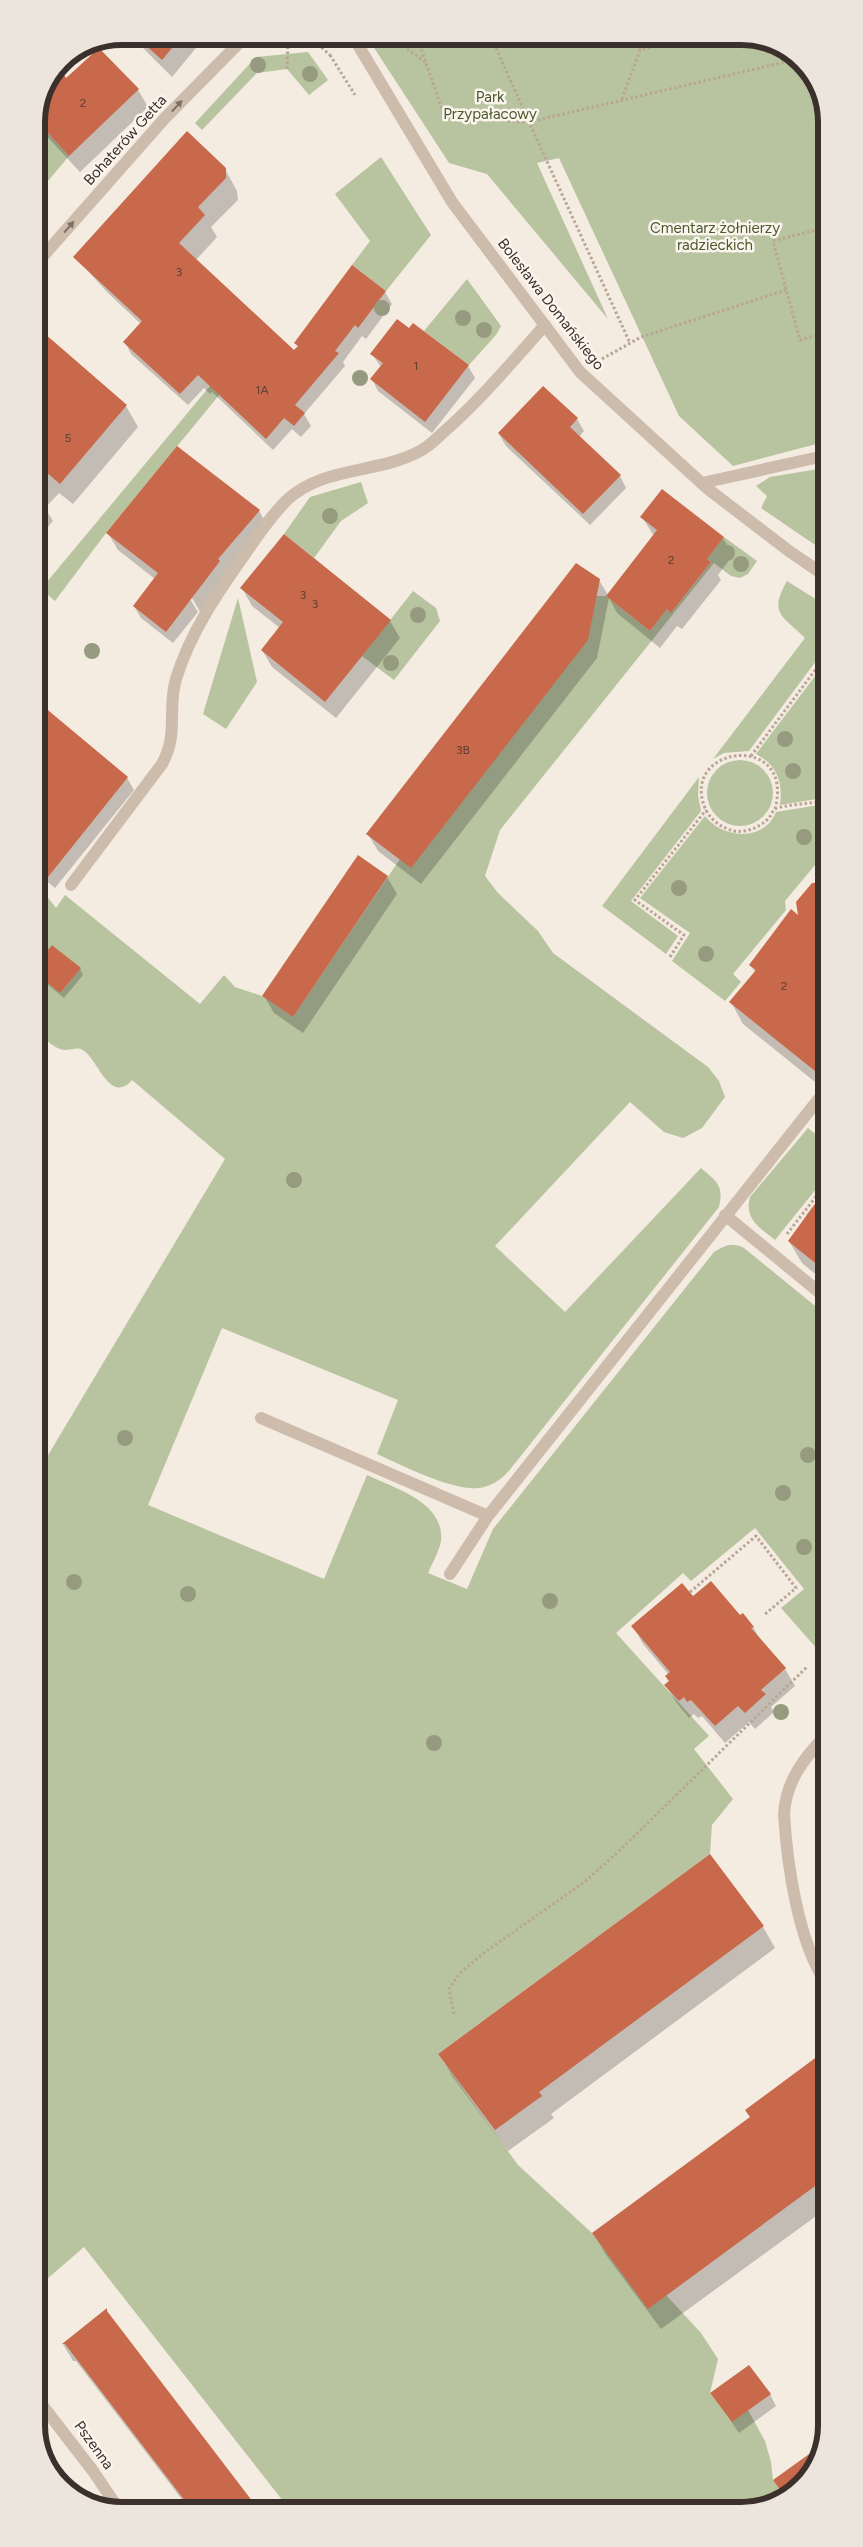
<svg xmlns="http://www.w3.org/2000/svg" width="863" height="2547" viewBox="0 0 863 2547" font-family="Figtree,sans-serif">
  <rect width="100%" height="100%" fill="#f4ebe1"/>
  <path fill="#b8c4a0" d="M747,36l50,21 27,43v342l-91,24 -54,-50 -120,-258 -22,5 71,156 -121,-145 -38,-11 -80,-123z
    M308,52l20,28 -19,15 -22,-26 -30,4 -55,57 -7,-7 61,-66z
    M36,120l33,36 -32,38z
    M381,157l50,78 -45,56 -34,-26 18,-24 -35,-47z
    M467,279l34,47 -5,9 -27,30 -45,-34z
    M210,386l10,8 -114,139 -51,68 -14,-12z
    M824,468v83l-63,-43 6,-12 -11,-10 14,-9z
    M361,482l7,21 -27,18 -27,37 -30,-24 26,-37z
    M724,537l33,24 -9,13 -8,4 -9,-2 -17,-13 -214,267 -15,46 13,17 40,38 15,22 155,114 11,14 6,16 -23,31 -19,10 -19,-6 -34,-30 -135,144 70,66 136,-144c16,14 23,17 18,39l-211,265c-9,9 -18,15 -30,16 -25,3 -77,-23 -101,-34l21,-54 -176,-72 -74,177 176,74 43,-104c27,13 78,27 74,66 -2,11 -9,22 -13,32l39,16 26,-60 221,-277c12,-7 18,-10 30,-4l81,66 1,345 -45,-51 23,-19 -49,-61 -64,53 -8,-8 -67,60 93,103 -15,13 39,50 -21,26 -2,29 -272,200 80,111 74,68 56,75 18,-13 35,38 17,26 -8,34 22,29 16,-12 17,31 6,21 2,18 10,14 -20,14 -473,2 -206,-263 -45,39 -1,-814 187,-313 -93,-79c-22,25 -34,-20 -48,-29 -6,-5 -12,-1 -19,-1 -12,-1 -21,-12 -28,-21v-55l23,19 20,-25 -28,-23 -15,17v-94l11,9c-8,13 -1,19 8,31l9,-13 135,109 24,-29 11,12 27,9 31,21 107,-158 196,-263h10l44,35 17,-22 5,3 39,-50 -4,-3z
    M787,581l38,24v44l-76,102 -25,2 -11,6 92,-121c-22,-22 -37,-24 -18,-57z
    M413,591l23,17 4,13 -46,59 -32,-24z
    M238,598l19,84 -31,47 -23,-15z
    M825,663v104l-7,9 7,5 -2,17 -43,7c3,-23 -3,-40 -24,-51z
    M707 793a33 33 0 1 1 66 0a33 33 0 1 1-66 0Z
    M699,777l-1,18 3,16 -70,90 47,35 -12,18 -64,-48z
    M825,804v49l-40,48 1,9 -53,64 8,8 -16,19 -53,-40 18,-28 -50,-35 65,-82c18,23 59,26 71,-4z
    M808,1128l17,14v36l-50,62c-15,-12 -31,-21 -25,-43z
    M826,1758v121l-5,-30 -1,-85z"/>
  <path fill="#0003" d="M137,42h64l-29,35z
    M99,49l39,41 10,17 -68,65 -38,-41 -6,-9v-5l30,-37z
    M187,133l38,36 12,22 1,9 -27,27 6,10 -21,23 98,92 4,-5 -2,-4 89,-51 7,12 -26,35 -4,-3 -19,26 2,4 -41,48 7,12 -10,11 -9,-8 -19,21 -61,-58 -2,2 -6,-6 -16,17 -57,-51 -6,-12 16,-18 -32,-30 -34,-37z
    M37,329l89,77 12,21 -65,77 -14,-11 -14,15 8,13 -6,7 -10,-8z
    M372,354l96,12 7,12 -43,55 -54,-42 -6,-12 9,-12z
    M577,419l7,12 -5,6 41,39 6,12 -36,37 -84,-79 -7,-12z
    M259,511l10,17 -67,87 -13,-22 -2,1 11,18 -25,31 -32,-25 -7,-12 21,-27 -37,-29 -10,-17z
    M642,517l81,21 10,17 -15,20 3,5 -39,49 -5,-3 -17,22 -43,-35 -8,-15 -12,60 -176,226 -43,-33 -10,-17 231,-254 9,15 46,-59z
    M242,588l148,33 10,17 -64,80 -64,-51 -10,-17 18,-22 -28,-22z
    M37,714l90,64 7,12 -79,98 -18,-15z
    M387,877l10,17 -94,139 -29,-20 -10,-17z
    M825,882v208l-82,-66 -12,-22 24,-30 -5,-7 49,-47z
    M37,964l43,5 3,6 -19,23 -27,-22z
    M825,1193v89l-23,-19 -13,-22 19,-24 -2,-2z
    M693,1597l47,20 13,10 7,12 25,30 10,17 -24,21 3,5 -19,17 -6,-7 -24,21 -23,-27 -4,2 -4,-4 -5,4 -13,-16 -10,-17 4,-3 -1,-7 -26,-31 -10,-18z
    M763,1927l12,21 -224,166 3,4 -46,33 -56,-75 -12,-22z
    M826,2052v151l-10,7 3,4 -158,115 -55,-74 -13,-22 158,-115 -4,-8z
    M105,2311l152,199h-67l-114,-149h-3l-10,-17z
    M712,2394h58l6,12 -37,27z"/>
  <path fill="#c8694b" d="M142,42h35l-15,18z
    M99,48l40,41 -70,67 -33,-36v-3l23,-51 7,12z
    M187,131l39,37v10l-28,29 7,8 -26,28 115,107 4,-4 -4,-3 58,-78 34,26 -28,37 -3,-3 -20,26 4,2 -44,52 10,8 -11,13 -10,-8 -18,21 -68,-64 -18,19 -57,-52 19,-21 -69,-64z
    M397,319l12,9 4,-5 56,42 -44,57 -55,-43 13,-16 -13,-9z
    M37,327l90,78 -67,79 -14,-12 -9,10z
    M543,386l35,32 -8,9 51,48 -38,39 -85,-81z
    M177,446l83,64 -42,49 2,2 -54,71 -33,-26 25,-33 -52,-40z
    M662,489l62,48 -17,22 4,3 -40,51 -4,-4 -17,22 -44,-35 51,-66 -17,-13z
    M284,534l107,86 -66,82 -64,-52 22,-28 -43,-34z
    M576,563l24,16 -12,61 -177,228 -45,-34z
    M43,706l85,71 -80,100 -11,-9v-156z
    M358,855l30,21 -95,141 -31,-21z
    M825,882v126l-7,9 7,5v36l-10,13 -86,-69 27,-32 -7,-5 42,-56 7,6 -2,-13 16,-19z
    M52,945l29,23 -21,25 -23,-19v-12z
    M825,1190v81l-37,-30z
    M711,1581l29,34 3,-2 11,14 -3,1 35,40 -25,22 5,4 -21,19 -7,-7 -23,20 -24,-26 -4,2 -3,-5 -5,4 -15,-16 5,-4 -4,-5 5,-4 -39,-46 51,-43 11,13z
    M710,1854l54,72 -225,166 3,4 -47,34 -57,-76z
    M826,2050v128l-178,131 -56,-76 158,-116 -5,-7z
    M107,2308v3l152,199h-67l-127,-166h-3z
    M749,2365l22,29 -39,28 -22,-29z
    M819,2447l-10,30 -26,17 -10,-14z"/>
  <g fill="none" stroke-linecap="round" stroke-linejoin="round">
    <path stroke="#b9a596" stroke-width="3" stroke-dasharray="2.5 2.5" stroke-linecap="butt" d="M639,37l1,13
      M492,39l37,83 269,-63
      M395,40l30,22
      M418,40l27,78 84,4 101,221
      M314,41l16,14
      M330,55l25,40
      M287,69l1,-28
      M622,99l18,-49 49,-13
      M824,228l-51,13 27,99 24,-7
      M602,359l39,-22 145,-47
      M751,756l74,-99
      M825,772l-3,4 3,2
      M775,809c21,-78 -96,-64 -70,-1 5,12 17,20 29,23 13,2 26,-4 35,-13 2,-3 4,-8 6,-9 8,-4 39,-6 50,-8
      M670,957l14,-22 -49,-35 71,-90
      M787,1234l38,-49
      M690,1592l66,-56 40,52 -32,27
      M454,2014l-5,-25 11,-16 25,-21 98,-69 34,-30 191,-187"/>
    <path stroke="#cdbbac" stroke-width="12" d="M702,483l122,-27
      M71,885l91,-121c17,-31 5,-55 14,-85 14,-46 42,-87 69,-125 13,-19 26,-38 42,-54 36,-34 91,-26 133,-49 10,-5 18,-14 26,-21 36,-32 67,-69 99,-105
      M725,1215l100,82
      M261,1418l227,98 337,-425
      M450,1574l38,-58
      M826,1735c-22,23 -40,46 -42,79 3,50 14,127 42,169"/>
    <path stroke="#cdbbac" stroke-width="12" d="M355,40l97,162 128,170 128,117 81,62 35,24
      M39,2401l54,70 27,40"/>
    <path stroke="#cdbbac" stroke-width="12" d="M37,263l128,-145 76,-77"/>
  </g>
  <g fill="#969b7f">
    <circle cx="258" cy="65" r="8"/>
    <circle cx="310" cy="74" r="8"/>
    <circle cx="382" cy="308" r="8"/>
    <circle cx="463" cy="318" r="8"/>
    <circle cx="484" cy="330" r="8"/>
    <circle cx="360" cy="378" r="8"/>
    <circle cx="330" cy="516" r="8"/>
    <circle cx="727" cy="553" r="8"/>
    <circle cx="741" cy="564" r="8"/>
    <circle cx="418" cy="615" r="8"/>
    <circle cx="380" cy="647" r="8"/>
    <circle cx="92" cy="651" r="8"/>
    <circle cx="391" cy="663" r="8"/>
    <circle cx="785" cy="739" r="8"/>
    <circle cx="793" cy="771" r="8"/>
    <circle cx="804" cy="837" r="8"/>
    <circle cx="679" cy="888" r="8"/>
    <circle cx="706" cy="954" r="8"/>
    <circle cx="294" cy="1180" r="8"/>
    <circle cx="125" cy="1438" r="8"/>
    <circle cx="808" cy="1455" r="8"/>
    <circle cx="783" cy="1493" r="8"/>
    <circle cx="804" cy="1547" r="8"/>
    <circle cx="74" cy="1582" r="8"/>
    <circle cx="188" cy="1594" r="8"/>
    <circle cx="550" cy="1601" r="8"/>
    <circle cx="781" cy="1712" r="8"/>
    <circle cx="434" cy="1743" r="8"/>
  </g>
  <defs><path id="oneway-solid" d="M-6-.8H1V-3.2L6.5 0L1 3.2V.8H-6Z" transform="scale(1.25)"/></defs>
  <g fill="#7d6f65">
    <use href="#oneway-solid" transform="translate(177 106) rotate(-47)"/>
    <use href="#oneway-solid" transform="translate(69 227) rotate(-49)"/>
  </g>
  <g text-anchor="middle" stroke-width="5" stroke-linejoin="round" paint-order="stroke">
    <g font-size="12" fill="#5e3e33">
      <text x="83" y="107">2</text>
      <text x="179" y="276">3</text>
      <text x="416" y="370">1</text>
      <text x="262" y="394">1A</text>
      <text x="68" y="442">5</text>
      <text x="671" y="564">2</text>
      <text x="303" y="599">3</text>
      <text x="315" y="608">3</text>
      <text x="463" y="754">3B</text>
      <text x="784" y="990">2</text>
    </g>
    <g font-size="15" fill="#4a5a2e" stroke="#fbf5ee">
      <text x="490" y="102">Park<tspan x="490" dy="17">Przypałacowy</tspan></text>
      <text x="715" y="233">Cmentarz żołnierzy<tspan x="715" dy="17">radzieckich</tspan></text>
    </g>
    <g font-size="15" fill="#3b302b" stroke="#fbf5ee">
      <text transform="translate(125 140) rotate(-48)" y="5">Bohaterów Getta</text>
      <text transform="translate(551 304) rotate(52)" y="5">Bolesława Domańskiego</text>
      <text transform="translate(94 2445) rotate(54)" y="5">Pszenna</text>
    </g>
  </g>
  <path d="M0 0H863V2547H0ZM122 45H741A77 77 0 0 1 818 122V2425A77 77 0 0 1 741 2502H122A77 77 0 0 1 45 2425V122A77 77 0 0 1 122 45Z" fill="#ece5de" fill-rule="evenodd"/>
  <path fill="none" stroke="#3b302b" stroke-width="6" d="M122 45H741A77 77 0 0 1 818 122V2425A77 77 0 0 1 741 2502H122A77 77 0 0 1 45 2425V122A77 77 0 0 1 122 45Z"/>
</svg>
